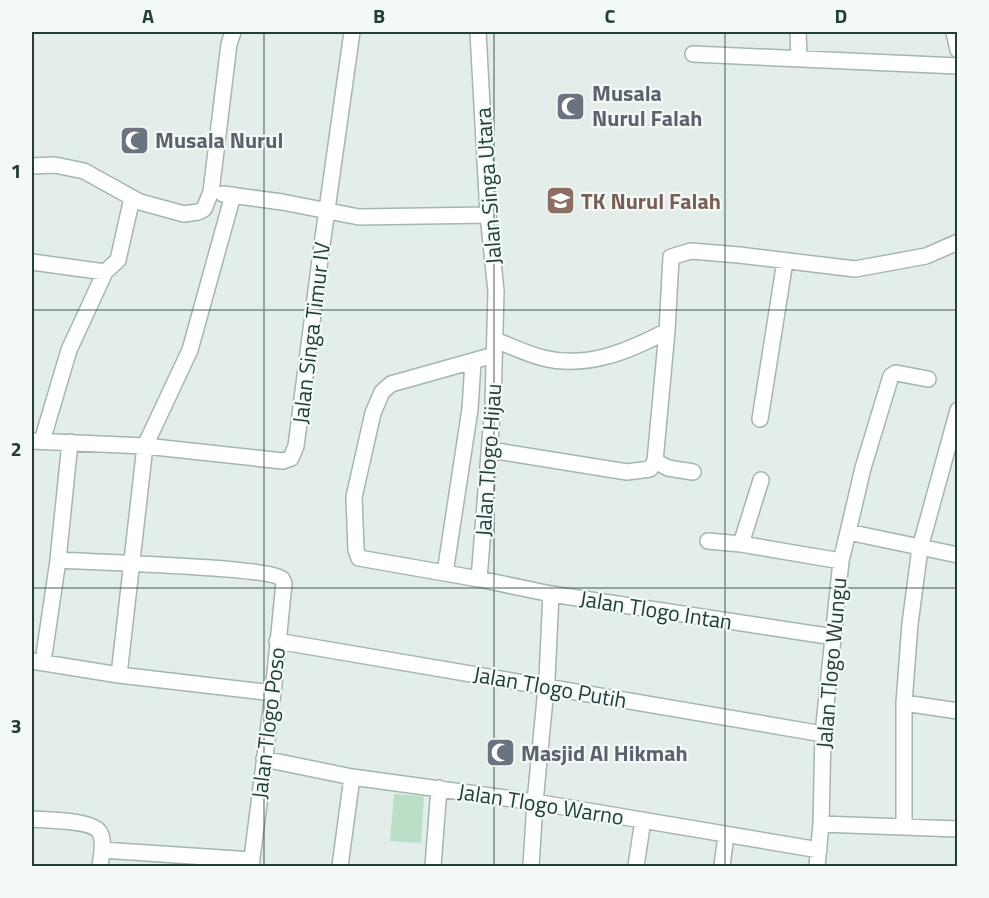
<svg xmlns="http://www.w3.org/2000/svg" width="989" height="898" viewBox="0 0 989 898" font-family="'Titillium Web',sans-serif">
  <rect width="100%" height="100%" fill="#e3ede9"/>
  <path fill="#bbdec7" d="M394,794l30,2 -3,47 -31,-2z"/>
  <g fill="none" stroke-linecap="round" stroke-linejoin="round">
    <defs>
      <path id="street" d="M478,32l10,183 8,76 -3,112 -14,176
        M798,32l1,27
        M954,32l4,18
        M693,54l265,12
        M32,166l23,-1 29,6 56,31 44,12 14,-2 6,-3 7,-17 18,-148 4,-12
        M223,194l59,8 77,15 129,-2
        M32,262l73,10
        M495,340c16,6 32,14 48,18 44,11 86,-7 124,-27
        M494,355l-103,29 -9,8 -9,21 -19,84 2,53 3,8 120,21 72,15 283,43
        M760,419l25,-158
        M32,441l113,5 138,15 8,-3 5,-12 25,-194 31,-220
        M42,441l27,-91 36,-78 13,-12 14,-62
        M490,450l137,22 23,-3 5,-8 12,-130 4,-74 20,-6 48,4 116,14 71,-13 32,-14
        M655,461l13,7 25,4
        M848,532l15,-64 28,-92 5,-3 32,6
        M708,541l33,3 100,17
        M741,544l20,-64
        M58,560c29,2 213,7 224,19l2,4 -11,110 -22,173
        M445,573l25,-164 3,-47
        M277,641l546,93
        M32,661l87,14 154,18
        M43,662l15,-102 12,-118
        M119,675l26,-229 45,-96 43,-155
        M904,703l54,8
        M264,759l88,18 183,25 284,48
        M32,819c14,1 63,1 68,14 5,9 1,24 0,33
        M821,824l137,5
        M904,826v-123l6,-79 10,-76 38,-138
        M102,850l150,10
        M340,866l12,-89
        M433,866l6,-78
        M531,866l4,-64 12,-124 4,-84
        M636,866l7,-46
        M722,866l4,-31
        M817,866l4,-42 2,-90 18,-173 7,-29 110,23"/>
    </defs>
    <use href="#street" stroke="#a5b5b1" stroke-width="18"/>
    <use href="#street" stroke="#fff" stroke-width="15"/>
  </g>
  <path fill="none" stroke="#223e39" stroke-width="1.5" stroke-opacity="0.55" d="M264,32v834M494,32v834M725,32v834M32,310h926M32,588h926"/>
  <defs>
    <symbol id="mosque-square" viewBox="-11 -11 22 22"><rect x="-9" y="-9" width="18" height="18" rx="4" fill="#6b7280" stroke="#f3f9f7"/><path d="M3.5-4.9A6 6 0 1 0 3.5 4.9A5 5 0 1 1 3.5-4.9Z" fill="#fff"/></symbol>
    <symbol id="school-square" viewBox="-11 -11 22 22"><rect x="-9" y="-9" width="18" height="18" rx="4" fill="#8d6e63" stroke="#f3f9f7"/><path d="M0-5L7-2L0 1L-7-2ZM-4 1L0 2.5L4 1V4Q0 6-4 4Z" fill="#fff"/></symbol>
  </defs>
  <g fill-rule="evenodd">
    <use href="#mosque-square" x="554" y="90" width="33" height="33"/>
    <use href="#mosque-square" x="118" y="124" width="33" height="33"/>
    <use href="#school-square" x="544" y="184" width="33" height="33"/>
    <use href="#mosque-square" x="484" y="736" width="33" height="33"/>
  </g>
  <g text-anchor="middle" stroke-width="4.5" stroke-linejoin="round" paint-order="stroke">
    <g font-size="22" font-weight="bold" fill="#5b616d" stroke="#f3f9f7" text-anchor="start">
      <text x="592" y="101">Musala<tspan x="592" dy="25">Nurul Falah</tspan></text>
      <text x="155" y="148">Musala Nurul</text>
      <text x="521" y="761">Masjid Al Hikmah</text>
    </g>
    <g font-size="22" fill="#223e39" stroke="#f3f9f7">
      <text transform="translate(488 186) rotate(-94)" y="8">Jalan Singa Utara</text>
      <text transform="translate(311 333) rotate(-83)" y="8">Jalan Singa Timur IV</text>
      <text transform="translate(488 460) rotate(-86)" y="8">Jalan Tlogo Hijau</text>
      <text transform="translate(656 610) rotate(9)" y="8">Jalan Tlogo Intan</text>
      <text transform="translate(831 663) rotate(-85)" y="8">Jalan Tlogo Wungu</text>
      <text transform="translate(550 687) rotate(10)" y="8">Jalan Tlogo Putih</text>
      <text transform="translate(268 723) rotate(-83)" y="8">Jalan Tlogo Poso</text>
      <text transform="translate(541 804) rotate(9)" y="8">Jalan Tlogo Warno</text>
    </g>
    <g font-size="22" font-weight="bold" fill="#785e54" stroke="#f3f9f7" text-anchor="start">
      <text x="581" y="209">TK Nurul Falah</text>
    </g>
  </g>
  <rect width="989" height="898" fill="none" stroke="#f3f9f7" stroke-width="66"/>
  <rect x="33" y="33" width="923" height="832" fill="none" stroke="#223e39" stroke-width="2"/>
  <g font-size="20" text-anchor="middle" font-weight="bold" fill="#223e39">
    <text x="148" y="23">A</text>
    <text x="379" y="23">B</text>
    <text x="610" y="23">C</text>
    <text x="841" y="23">D</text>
    <text x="16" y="178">1</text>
    <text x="16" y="456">2</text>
    <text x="16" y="733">3</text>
  </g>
</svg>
